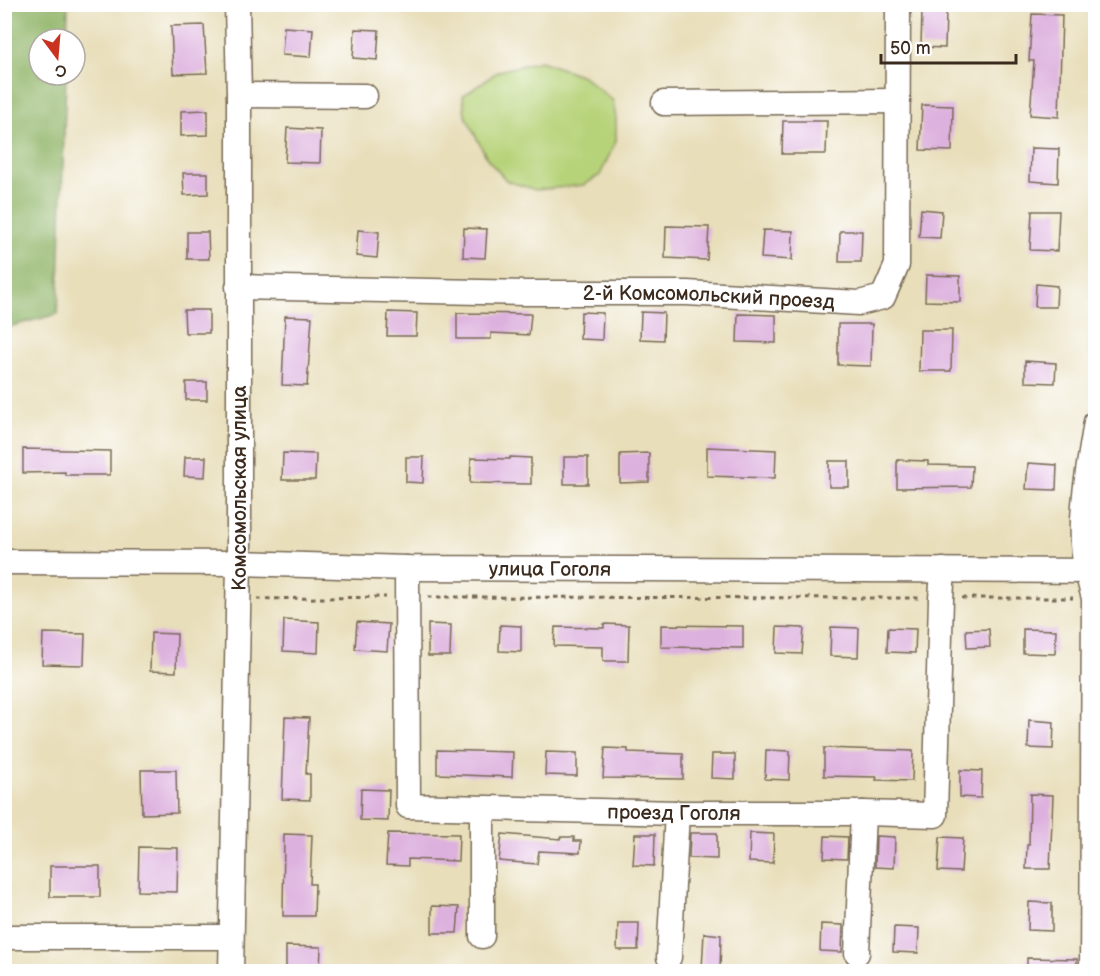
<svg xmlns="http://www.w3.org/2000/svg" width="1100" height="976" viewBox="0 0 1100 976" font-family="'Balsamiq Sans',sans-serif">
  <rect width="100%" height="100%" fill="#fff"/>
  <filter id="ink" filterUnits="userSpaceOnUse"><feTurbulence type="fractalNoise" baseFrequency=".0167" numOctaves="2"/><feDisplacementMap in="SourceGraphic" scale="12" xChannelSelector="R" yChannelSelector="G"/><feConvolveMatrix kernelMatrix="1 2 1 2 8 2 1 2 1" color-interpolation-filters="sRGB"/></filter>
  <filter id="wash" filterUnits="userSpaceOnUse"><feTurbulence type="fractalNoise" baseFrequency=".008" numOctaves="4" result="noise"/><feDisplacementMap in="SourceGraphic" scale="24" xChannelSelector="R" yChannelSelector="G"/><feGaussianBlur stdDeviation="1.35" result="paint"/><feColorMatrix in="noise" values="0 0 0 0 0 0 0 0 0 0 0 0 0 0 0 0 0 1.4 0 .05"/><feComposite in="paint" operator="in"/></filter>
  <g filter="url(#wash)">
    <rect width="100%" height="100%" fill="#e8deba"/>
    <path fill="#b7d379" stroke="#797e4c" stroke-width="1.5" d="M540,61l43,15 30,25 3,18v22l-16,34 -16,10 -48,5 -29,-9 -19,-21 -23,-45 -2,-19 36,-25z"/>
    <path fill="#91b569" stroke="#667044" stroke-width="1.5" d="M5,4l63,1 -1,34h-28v36h27l-8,239 -53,14z"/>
    <g id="blocks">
      <path fill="#ddb1de" d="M922,10l24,1 -1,37 -24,-1z
        M1032,14l30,1 -3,102 -29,-2 4,-54h-5z
        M204,25l3,48 -34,1 -2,-48z
        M284,27l29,2 -2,28 -29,-2z
        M355,29l24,1 -2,30 -24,-2z
        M922,105l31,1 -1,45 -32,-1z
        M208,110v25l-27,1v-25z
        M783,121h44l-1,33h-44z
        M287,128l34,2 -1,33 -35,-1z
        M1031,148l28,1 -1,34 -28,-2z
        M183,173h25v21l-24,1z
        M921,209l21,2 -2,27 -21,-1z
        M1032,211h27l-2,40 -27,-1z
        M666,226l43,1 -2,33 -42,-2z
        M464,228l23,1 -2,29 -22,-1z
        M358,230l21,2 -2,26 -21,-2z
        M763,230l30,1 -1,29 -31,-2z
        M840,231h22l-1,31h-22z
        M187,232h21l1,27h-22z
        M926,275l34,1v26l-35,-1z
        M1036,284l21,2 -1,21h-21z
        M184,310h25v23h-24z
        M388,312l29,1 -1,23h-29z
        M581,312l22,1 -1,27 -22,-1z
        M641,312l23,1 -1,27 -23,-1z
        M457,313l74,1 -2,21 -38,-2v6h-34z
        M738,314l38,1v28l-39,-1z
        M285,316l27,1 -5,69 -25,-1z
        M838,324h34l-1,42 -33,-1z
        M920,330h32l-1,41h-32z
        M1025,361l31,2 -1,20 -30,-1z
        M186,382h21v18h-21z
        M707,447l69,3 -1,28 -68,-2z
        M23,449l87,2v24h-45v-3l-42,1z
        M283,453l33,1 -1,26h-33z
        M649,453v29l-29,1v-29z
        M185,457h21l-1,20 -21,-1z
        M406,457h18l-1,26 -17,-1z
        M510,457l21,1v26l-61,-1 1,-25 39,1z
        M564,457h24v27h-24z
        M897,460l31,1v4l44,1 -1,21 -74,1z
        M829,461h20v26h-20z
        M1028,463l29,2 -1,25 -30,-1z
        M284,620l35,2 -1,31 -35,-2z
        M357,622l32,2 -2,27 -32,-2z
        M428,624l23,1 -1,31h-22z
        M604,624l25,1 -1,36h-25v-14l-49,-1 1,-19 49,1z
        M500,625l21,1v26l-22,-1z
        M661,625l82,1v22l-82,-1z
        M777,627l27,1 -2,26 -26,-1z
        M831,627l28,1 -1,29 -28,-1z
        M888,628l28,1 -1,24 -28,-1z
        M989,629l1,18 -23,1 -1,-18z
        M1023,629l33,1 -1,24 -32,-1z
        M43,633l42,1 -1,31 -42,-1z
        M151,633l26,1 -1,38 -26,-1z
        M285,717l24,1 -3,56h4v26l-28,-1z
        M1029,720l25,2 -1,27 -25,-1z
        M605,748l23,1v3l55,2v25l-80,-1z
        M824,748l89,3 -1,30 -36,-1 1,-3 -53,-1z
        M437,750l76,2 -1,25 -75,-3z
        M766,750l24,1 -1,29 -24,-1z
        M546,752l31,1v23l-32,-1z
        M712,754h23v25l-24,-1z
        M141,770h35l1,43 -35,1z
        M960,770l22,1 -1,27 -21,-1z
        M361,789l28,1 -1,31 -28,-1z
        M1030,794l23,1 -3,74h-24l1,-24h2z
        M388,833l71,1 -1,27 -50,-2v7l-22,-1z
        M690,833h27v26l-28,-1z
        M750,833l24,1 -1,29 -24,-1z
        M284,834l28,1 -2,49h5l-1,32h-31z
        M502,834l58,5v-2h14v4h7l-1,12 -41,-2 -2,13 -38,-3z
        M635,834h20l-1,32 -21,-1z
        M825,836l23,1 -1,22 -23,-1z
        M876,836l19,1 -1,31 -19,-1z
        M940,837l23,1 -2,34 -23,-1z
        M139,847l39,1 -1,44 -39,-1z
        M50,866h50v31h-50z
        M1029,902l23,1v28l-24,-1z
        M432,906l27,1 -2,26h-25z
        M618,923h21l-1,27h-21z
        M821,924l22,1 -1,27 -22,-1z
        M894,927l25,1 -1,25 -25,-1z
        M704,933l17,2 -1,35 -18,-1z
        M286,946l35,1 -1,25h-34z
        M1027,958l50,1v13h-50z"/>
    </g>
  </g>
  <g filter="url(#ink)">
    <use href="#blocks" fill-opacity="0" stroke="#786955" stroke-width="1.5"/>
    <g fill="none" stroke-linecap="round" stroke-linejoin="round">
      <defs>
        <g id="minor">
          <path d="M239,95l126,1"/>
          <path d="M664,103l234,-2"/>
          <path id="s1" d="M238,287l289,6h160l172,10 24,-6 14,-32 1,-261"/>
          <path id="s2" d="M4,562l235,1 168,5 689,3"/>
          <path id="s3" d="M407,568l1,238 269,7h186l72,2 6,-216 2,-29"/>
          <path d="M482,936v-127"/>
          <path d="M4,937h227"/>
          <path d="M857,953l6,-140"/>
          <path d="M669,957l8,-144"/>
          <path id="s4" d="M231,972l8,-409v-468l-2,-91"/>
          <path d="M1092,972l2,-374c-5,-18 -10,-36 -11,-55 -2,-40 7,-82 13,-121"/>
        </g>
      </defs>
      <use href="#minor" stroke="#786955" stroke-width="27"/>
      <path stroke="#786955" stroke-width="3" stroke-dasharray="4.5 4.5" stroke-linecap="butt" d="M428,597l492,1
        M962,598h111
        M257,599l129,-2"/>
      <use href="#minor" stroke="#fff" stroke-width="24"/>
    </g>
  </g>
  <g text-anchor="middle" stroke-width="6" stroke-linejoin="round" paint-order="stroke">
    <g font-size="20" fill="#3b2a1e" stroke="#fff">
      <text dy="7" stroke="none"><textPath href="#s1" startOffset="471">2-й Комсомольский проезд</textPath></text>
      <text dy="7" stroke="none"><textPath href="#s4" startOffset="484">Комсомольская улица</textPath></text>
      <text dy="7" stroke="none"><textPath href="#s2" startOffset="546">улица Гоголя</textPath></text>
      <text dy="7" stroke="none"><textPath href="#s3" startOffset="504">проезд Гоголя</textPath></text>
    </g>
  </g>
  <rect width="1100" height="976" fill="none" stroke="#fff" stroke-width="24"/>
  <g transform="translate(57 57) rotate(164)"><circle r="28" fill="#ffffff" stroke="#b1aaa5" stroke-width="1.5"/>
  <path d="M0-4.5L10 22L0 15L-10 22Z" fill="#c8321e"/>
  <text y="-9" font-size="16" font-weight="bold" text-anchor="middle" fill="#3b2a1e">С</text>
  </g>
  <path d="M881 54v9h135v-9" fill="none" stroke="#3b2a1e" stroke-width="3"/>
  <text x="890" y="54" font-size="18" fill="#3b2a1e" stroke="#ffffff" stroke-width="4.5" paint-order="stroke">50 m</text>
</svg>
